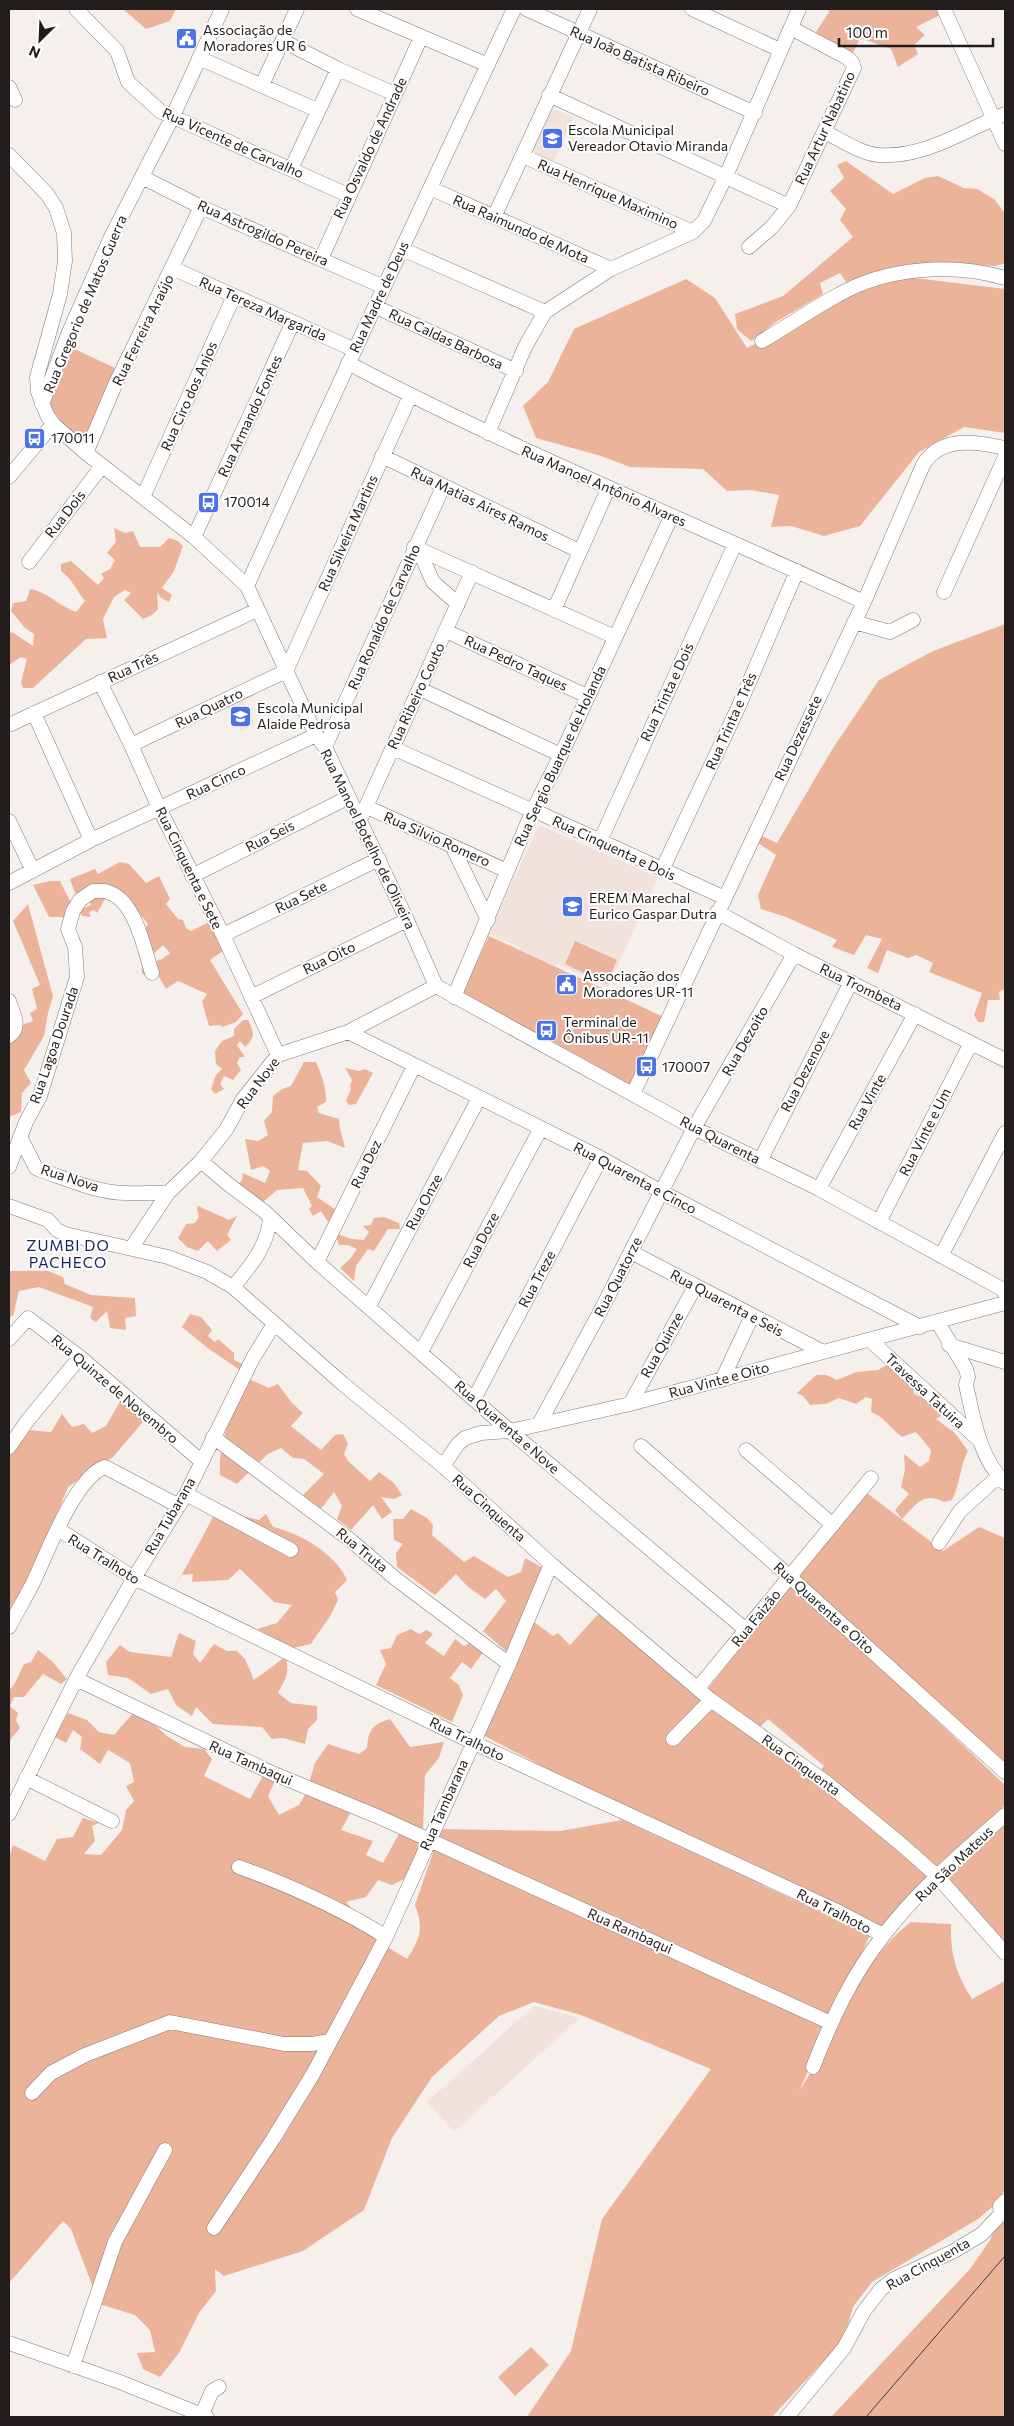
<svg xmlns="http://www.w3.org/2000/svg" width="1014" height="2426" viewBox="0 0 1014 2426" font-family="Commissioner,sans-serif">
  <rect width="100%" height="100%" fill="#f6f0ed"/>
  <path fill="#f1e3dc" d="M551,108l23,9 -23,51 -22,-10z
    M243,701l12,23 -15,7 -12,-23z
    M539,825l119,52 -50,110 -51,-23 -28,59 -34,-17 26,-58 -33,-14z
    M534,2006l46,12 -126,114 -27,-30z"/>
  <path fill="#ebb49a" d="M123,9h53l-6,12 -24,8z
    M828,9h109l3,6 -24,12 9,8 -11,10 4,9 -20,13 -7,-18 -31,-11 -7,15 -22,-3 -15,-18 13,-20z
    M846,161l47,33 32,-16 13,-2 26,12 13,1 17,10 11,14v50l-10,3 -73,-2 -34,4 -42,14 -6,-9 -20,10 3,11 -47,28 -25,19 -14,-12 -2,-15 48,-18 70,-59 -13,-17 6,-11 -16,-18 14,-13 -7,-13z
    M890,275l115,14v144l-41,-6 -45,25 -59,74 -36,10 -33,-10 -20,1 8,-32 -29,-5 -23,1 -24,-22 -73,-2 -29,-11 -65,-18 -13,-32 25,-24 26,-53 112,-50 29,19 32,50z
    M66,345l49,23 -30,71 -4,3 -14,-13 -22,-28z
    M114,528l11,5 8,-2 7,16h20l9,-9 9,3 5,5 -9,25 -12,17 10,7 -3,7 -8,-4 -4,-6 1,17 -6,6 -9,4 -19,-19 7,-7 -6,-3 -11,7 -11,22 4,19 -21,1 -53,49h-10l-2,-6 6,-23 -6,-2 -12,8v-31l3,-2 21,14 1,-12 -9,-6 -14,-17 2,-8 13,-2 4,-12c18,3 29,17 46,23l9,-11c-10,-12 -11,-20 -24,-30v-7l10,-3 27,24 6,-7 -3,-4 9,-5 5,-9 -8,-7 9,-11z
    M1005,624v365l-6,3 1,8h-12l-4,22h-6l-4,-7 8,-22 -53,-21 4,-9 -17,-8 -8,3 -21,-8 -9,23 -11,-5 15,-29 -16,-4 -12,20 -22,-8 5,-7 -51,-23 -25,-8 -3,-14 18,-40 -21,-14 5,-6 17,8 56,-95 46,-68 54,-29z
    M120,862l9,2 17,19 13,-7 11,23 -4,5 12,15 5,1 3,8 5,3 18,-9 14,29 -13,9 33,54 -7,8 -14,5 -2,-2 -11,1 -7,-25 5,-7 -29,-13 -12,8 -8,-14 -10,4 -6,-6v-7l20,-7 8,-6 -7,-8 -13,12 -17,-21 9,-3 6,-9 -26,-32 -11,-3 -14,24 -3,-3 -5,2 2,5 -9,-1 -4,-6 13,-5 -5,-13 -11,1 -5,-14 25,-10 3,5z
    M50,881h10l13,26 -7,10h-17l-16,-32z
    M28,904l25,92 -5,17 -4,23 -20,34 7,13 -9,10 -1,19 -12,5v-77l15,-16 9,-3 -3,-8 7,-4 -5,-20 8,-4 -27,-64z
    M489,936l179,83 -37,66 -79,-44 -41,-15 -50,-30z
    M575,941l42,19 -10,24 -42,-20z
    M243,1020h5c6,12 8,17 -3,27l-5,-6 -3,4 8,12h-5l-3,6 4,7 -8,10 -9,-4 -4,8 4,5 -9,5 -4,-5 5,-14 6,-6 -6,-5 -1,-13 7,-10 12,-5v-7z
    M304,1062h12c6,13 10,25 10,40l-9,5 2,6 20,6c0,10 4,19 6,29l-18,-7 -24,2 -5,27 9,1 14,15 -4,11 19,13 -8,12 -7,-11 -8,5 -4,-7 3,-3 -9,-18 -26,2 -14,12 -28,-14 7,-8 1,-7 22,10 5,-12 -7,-5 -12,4 -6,-31 13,2 10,-6 -4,-14 8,-9 1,-16 9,-7 9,-3z
    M345,1068l14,3 6,-2 8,4 -17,31 -7,1 -3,-4 5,-12 -1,-3 2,-6z
    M198,1206l31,14 8,-4 -10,19 4,5 -14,11 -9,-10 -10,10 -11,-4 -9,-9 8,-14 9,-1 4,-6 -2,-8z
    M384,1217l15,6 1,6h-12l-14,22 -6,-2 -12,17 -2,15 -14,-13 10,-9 7,-10 -9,-4h-9l-4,-12 17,6 12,1 5,-8 -6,-6 8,-1 3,-7z
    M9,1271h39l15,6 2,7 26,11 44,3 1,18 -11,2 1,12 -16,-2 -3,-17 -11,11 -6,-4 3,-11 -54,-20 -20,4 -6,25 -4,1z
    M190,1314l11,3 11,13 -4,6 7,6 3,-3 16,14v7l11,5 -5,5 -31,-21 -27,-22z
    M892,1362l20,17 2,15 8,3 18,-4 10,18 -14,8 19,14 13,18c-8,15 -8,33 -16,49l-8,2c-21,-11 -28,3 -42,17l-7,-9 14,-16 -8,-7 4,-17 -1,-16 16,13 9,-6 2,-11 -15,-18 -14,5c-11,-8 -19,-21 -31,-25l1,-13 -6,-2 -10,7 -17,-6 -13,6 -16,1 -7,-9 -6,-3 19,-18h10l11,5 19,-8 22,-2z
    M249,1379l20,9 9,-4 14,19 11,10 -12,13 30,24 14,-15 8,-1 5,10 -4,10 4,7 22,20 9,-9 15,11 8,12 -8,4 -13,-2 11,15 -10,7 -9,-14 -22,25 -14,-11 5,-13 -8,-14 -13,17 -18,-14 21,-21 -20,-15 -11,-1 -12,-10 -13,6 -31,30 -17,-9c-2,-38 13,-62 29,-96z
    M121,1400l22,22 -30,35 -45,30 -33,82 -26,45v-168l20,-16 22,2 11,-18 10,13 12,-3 8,9 14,-7z
    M867,1493l76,58 36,-24 26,11v226l-206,-188z
    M411,1509l16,9 6,7 -1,10 32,27 10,-6 34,21 13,-5 4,-14 18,10 -35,85 -25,-22 23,-30 -10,-12 -11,10 -17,-12 -12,-13 -21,21 -38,-28 -1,-14 7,-9 -9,-4 -1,-21h10z
    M216,1510l43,10 7,-6 7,13c27,6 63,27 74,53l-12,12 3,7c-6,18 -17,29 -27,45l-18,4 -36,-19 20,-6 15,-18 -18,-3 -34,-33 -12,11 -36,2 1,-8 -12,1 -8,16c14,-27 30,-53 43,-81z
    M791,1583l214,202v20l-66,64 -122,-94 7,-9 -56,-47 -12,12 -49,-41z
    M601,1611l230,183 97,83 -46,55 -244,-115 -155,-82 51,-113 19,14 5,-3 12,12z
    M411,1629l8,5 8,-4 6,4 -8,9 19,13 11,-17 9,7 8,-4 12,9 -13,18 -9,-7 -12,16 9,7 4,10 -11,27 -76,-37 10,-21 -6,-14 11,-2 6,-13z
    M179,1633l17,8 -3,13 7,9 14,-19 13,7h10l8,8 9,21 31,-23c6,14 0,23 -7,36l13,10 26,3v14l-9,9 -3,15 -22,-6 -11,1 -10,-12 -49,-3 -17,-17 -4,9 -16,-11 -8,-16 -17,5 -23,-16 -20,-3 -2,-13 14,-17 10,7 41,5z
    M38,1650l14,11 15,18 -6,5 -18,-10 -19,23h-10l-4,9 8,7 -2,7 4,8 -11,13v-50l6,-8 9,-19 7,-2z
    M68,1713l19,7 12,12 15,3 19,-22 23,13 11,10 18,11 19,2 8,10 -8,17 46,23 14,-25 12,5 -8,17 11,19 20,-10 7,-12 45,19 -10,18 32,11 -7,14 17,8 19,-35 19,17 -17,34 -12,6 -14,-5 -12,17 -20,5 33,40 28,17c13,-20 17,-31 8,-54l26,-76 119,2 62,-11 248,115 -71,156c37,-55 58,-128 112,-169l40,2c-1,30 5,50 21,75l33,-18v208l-8,14 -19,16 -106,63 -19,25 -9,32 -72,78h-245l44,-66 31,-132 109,-150 -130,-54 -47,-13 -35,14 -67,61 -40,61 -28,72 -61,41 -79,25 -9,-7 1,22 -17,22 -20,40 -19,24 -17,-8 -6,-16 18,-1 -5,-22 -15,-15 -36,-11 -28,-75 -8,-8 -54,62v-426l4,-12 32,16 12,-22 16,-2 10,-19 16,5 -7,3 3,15 -11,13 17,1 21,-25 4,-20 8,-9 -8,-15 8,-4 -4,-19 -22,-13 -8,14 -20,-15 2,-12 -9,-7 -7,13 -11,-6z
    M390,1719l20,28 34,-5 -5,16 -14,17 -2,55 -114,-47 6,-20 13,-19 31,10 8,-6c1,-18 6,-24 23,-29z
    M1005,1815v141l-68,-80z
    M1005,2203v214h-174l139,-148 20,-29z
    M531,2347l18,18 -34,31 -17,-19z"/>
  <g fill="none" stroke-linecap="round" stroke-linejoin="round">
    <defs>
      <path id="minor" d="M76,9l41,42 11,31 32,29 188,84
        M357,9l131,56
        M526,9l229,104
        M692,9l88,41
        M944,9l61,135
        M283,41l55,28 57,25
        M199,58l118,52
        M262,85l35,-76
        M9,87l6,13
        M549,95l240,111
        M825,132c16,8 35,21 53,23 45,4 87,-25 127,-41
        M9,155l38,39 9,14 8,25 1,28 -5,33 -23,83 1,15 9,23 6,9 33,29 108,84 53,49 69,149 9,12 82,173 29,66
        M523,156l170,76
        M291,169l47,-100
        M142,177l59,30 183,80
        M430,188l181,81
        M494,217l96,-208
        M749,247l23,-20 17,-21 65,-138 -2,-6 -6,-5 -55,-29
        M402,249l143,63
        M321,259l100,-222
        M172,268l183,82
        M376,307l140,64
        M762,341c26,-15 50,-32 76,-46 49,-28 114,-32 167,-17
        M348,363c168,88 343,159 516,239
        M42,404l27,-72 42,-95 61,-119 50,-109
        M488,433l37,-86 20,-35 66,-43 82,-37 11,-11 21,-43 74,-169
        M86,453l29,-68 86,-178
        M382,456l197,95
        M9,477l44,-53
        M143,497l91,-201
        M194,537l99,-215
        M414,547l201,90
        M418,548l15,34 25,22
        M29,562l73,-96
        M247,586c87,-194 177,-385 267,-577
        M944,592l61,-135
        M554,610l54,-121
        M854,622l36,10 23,-12
        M446,631l141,65
        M100,682l31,63 28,63 64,127 55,120
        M420,689l141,66
        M34,713l57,127
        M9,725l248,-115
        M131,745l155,-74 124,-275
        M325,747l118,-260
        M393,748l140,63
        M367,807l140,64
        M533,810l190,87
        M360,820l112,-248
        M9,821l24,50
        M600,841l135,-297
        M452,846l36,74
        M662,870l76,-162 59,-137
        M192,876l157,-79
        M9,883l82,-43 225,-105
        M717,912l77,42 211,106
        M223,935l156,-76
        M436,986l258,142 125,61 183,100 3,4
        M251,997l156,-77
        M454,997l79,-187 28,-55 110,-238
        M9,1001c4,13 13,26 0,35
        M348,1032l253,126 59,33 260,136
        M633,1094l231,-492 59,-137c17,-29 53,-24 82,-17
        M20,1137l16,31 4,2c27,9 57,23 86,23 14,1 28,-1 42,0
        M201,1161l27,23 37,28 52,50 193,169 236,199
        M760,1161l91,-179
        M9,1167l17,-45 14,-26 37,-119 -2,-30 -7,-18 5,-18 7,-11 13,-9c4,0 11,-1 15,1 28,9 36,57 44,81
        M819,1189l96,-175
        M9,1206l39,14 9,10 8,4 103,23 39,15 26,15 110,97 100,82 108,98 160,136 116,83 75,62 35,31 68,77
        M879,1222l92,-179
        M132,1247l36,-54 33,-32 25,-31 17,-31 35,-44 70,-23 88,-46
        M631,1252l192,100
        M941,1256l64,-123
        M317,1262l97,-196
        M233,1287c17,-20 34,-40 37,-68
        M369,1306l110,-208
        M938,1323l28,46 2,8 -2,8c8,35 13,72 39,98
        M9,1339l19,-21 52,39 121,104
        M870,1340l108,99
        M949,1345l56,17
        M421,1352l120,-224
        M722,1380l30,-64
        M474,1399l127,-241
        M630,1404l65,-117
        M539,1424l61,-112 94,-184 100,-174
        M213,1437l136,102 47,40 113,85
        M641,1446l149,131 215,195
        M9,1447l19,-27 52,-63
        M746,1450l87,75
        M443,1466l15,-22 7,-6 16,-5 29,-2 120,-27 375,-101
        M186,1494l105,56
        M58,1529l76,49 338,164 363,168 48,25
        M939,1543l21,-32 39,-35
        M9,1627c8,-15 16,-29 24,-44 13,-28 43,-107 72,-116l74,39
        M76,1679l196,94 107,44 452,206
        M698,1688l173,-210
        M673,1739l38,-39
        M26,1778l86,43
        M9,1814l67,-135 58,-101 52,-84 67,-136 21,-34
        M239,1867c52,19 100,40 147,70
        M813,2067c18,-46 39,-92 70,-131 35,-46 79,-83 122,-121
        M32,2093l19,-20 34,-18 85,-33 114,22h28l18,-3
        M214,2228l59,-89 40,-65 73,-137 123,-273 42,-100
        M9,2343l111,39 87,35
        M73,2366l42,-124 50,-92
        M201,2417l11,-26 7,-4
        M787,2417l57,-69 20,-37 17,-22 13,-10 60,-28 28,-17 19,-20 -1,-8 5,-5"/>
    </defs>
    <use href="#minor" stroke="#807a78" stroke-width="15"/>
    <use href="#minor" stroke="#fff" stroke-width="14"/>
    <path stroke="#3f3c3a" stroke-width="1" d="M866,2417l139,-161"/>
  </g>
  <defs>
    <symbol id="civic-square" viewBox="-11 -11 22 22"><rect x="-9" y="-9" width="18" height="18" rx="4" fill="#4d72e6" stroke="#fefffe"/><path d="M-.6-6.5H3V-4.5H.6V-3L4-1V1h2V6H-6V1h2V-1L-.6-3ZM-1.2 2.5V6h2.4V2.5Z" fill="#fff"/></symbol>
    <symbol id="school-square" viewBox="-11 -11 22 22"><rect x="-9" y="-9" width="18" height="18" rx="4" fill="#4d72e6" stroke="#fefffe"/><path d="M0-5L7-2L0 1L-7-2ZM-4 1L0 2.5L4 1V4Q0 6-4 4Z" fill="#fff"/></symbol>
    <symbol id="bus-square" viewBox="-11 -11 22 22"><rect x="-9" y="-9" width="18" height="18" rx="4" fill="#4d72e6" stroke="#fefffe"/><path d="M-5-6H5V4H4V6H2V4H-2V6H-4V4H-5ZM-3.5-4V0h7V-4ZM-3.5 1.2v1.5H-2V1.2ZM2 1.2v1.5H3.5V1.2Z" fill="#fff"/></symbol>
  </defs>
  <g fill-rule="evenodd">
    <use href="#civic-square" x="174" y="26" width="25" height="25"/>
    <use href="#school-square" x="540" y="126" width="25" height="25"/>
    <use href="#bus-square" x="22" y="426" width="25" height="25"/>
    <use href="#bus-square" x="196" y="490" width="25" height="25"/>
    <use href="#school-square" x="228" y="704" width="25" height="25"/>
    <use href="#school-square" x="560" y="894" width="25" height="25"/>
    <use href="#civic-square" x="554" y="972" width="25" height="25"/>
    <use href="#bus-square" x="534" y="1018" width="25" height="25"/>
    <use href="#bus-square" x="634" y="1054" width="25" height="25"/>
  </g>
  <g text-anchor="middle" stroke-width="4" stroke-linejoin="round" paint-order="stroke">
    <g font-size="14" fill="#201d1c" stroke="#fefffe" text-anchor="start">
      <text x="203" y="35">Associação de<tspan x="203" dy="16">Moradores UR 6</tspan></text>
      <text x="568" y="135">Escola Municipal<tspan x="568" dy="16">Vereador Otavio Miranda</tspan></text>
      <text x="51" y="443">170011</text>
      <text x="224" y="507">170014</text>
      <text x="257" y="713">Escola Municipal<tspan x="257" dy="16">Alaide Pedrosa</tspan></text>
      <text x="589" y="903">EREM Marechal<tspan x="589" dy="16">Eurico Gaspar Dutra</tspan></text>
      <text x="583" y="981">Associação dos<tspan x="583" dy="16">Moradores UR-11</tspan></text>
      <text x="563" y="1027">Terminal de<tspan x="563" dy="16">Ônibus UR-11</tspan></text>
      <text x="662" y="1072">170007</text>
    </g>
    <g font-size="14" fill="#201d1c" stroke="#fefffe">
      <text transform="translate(640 61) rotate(24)" y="5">Rua João Batista Ribeiro</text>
      <text transform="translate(825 128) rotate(-65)" y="5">Rua Artur Nabatino</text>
      <text transform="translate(233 143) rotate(24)" y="5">Rua Vicente de Carvalho</text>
      <text transform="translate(370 148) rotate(-65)" y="5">Rua Osvaldo de Andrade</text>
      <text transform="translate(608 194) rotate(24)" y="5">Rua Henrique Maximino</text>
      <text transform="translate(521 229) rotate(24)" y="5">Rua Raimundo de Mota</text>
      <text transform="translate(263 233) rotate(24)" y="5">Rua Astrogildo Pereira</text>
      <text transform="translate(379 297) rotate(-65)" y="5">Rua Madre de Deus</text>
      <text transform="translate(85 304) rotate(-67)" y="5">Rua Gregorio de Matos Guerra</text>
      <text transform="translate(263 309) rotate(24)" y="5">Rua Tereza Margarida</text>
      <text transform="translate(143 330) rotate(-64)" y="5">Rua Ferreira Araújo</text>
      <text transform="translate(446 339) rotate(25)" y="5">Rua Caldas Barbosa</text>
      <text transform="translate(189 396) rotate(-66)" y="5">Rua Ciro dos Anjos</text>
      <text transform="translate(250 416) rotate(-65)" y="5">Rua Armando Fontes</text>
      <text transform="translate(604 486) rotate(24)" y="5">Rua Manoel Antônio Alvares</text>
      <text transform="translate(480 504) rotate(26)" y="5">Rua Matias Aires Ramos</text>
      <text transform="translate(65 514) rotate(-52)" y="5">Rua Dois</text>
      <text transform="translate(348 533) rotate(-66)" y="5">Rua Silveira Martins</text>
      <text transform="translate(384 617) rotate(-66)" y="5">Rua Ronaldo de Carvalho</text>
      <text transform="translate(516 663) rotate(25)" y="5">Rua Pedro Taques</text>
      <text transform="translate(133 667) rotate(-25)" y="5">Rua Três</text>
      <text transform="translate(667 692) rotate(-65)" y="5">Rua Trinta e Dois</text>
      <text transform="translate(416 696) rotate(-65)" y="5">Rua Ribeiro Couto</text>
      <text transform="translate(209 708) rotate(-26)" y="5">Rua Quatro</text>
      <text transform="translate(731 721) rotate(-66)" y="5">Rua Trinta e Três</text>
      <text transform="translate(798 738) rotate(-65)" y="5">Rua Dezessete</text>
      <text transform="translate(560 756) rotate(-65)" y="5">Rua Sergio Buarque de Holanda</text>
      <text transform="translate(216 782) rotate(-25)" y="5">Rua Cinco</text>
      <text transform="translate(270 836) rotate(-27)" y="5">Rua Seis</text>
      <text transform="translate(368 839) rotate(64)" y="5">Rua Manoel Botelho de Oliveira</text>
      <text transform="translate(437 839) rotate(24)" y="5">Rua Silvio Romero</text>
      <text transform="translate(614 848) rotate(25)" y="5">Rua Cinquenta e Dois</text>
      <text transform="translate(189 868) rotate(64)" y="5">Rua Cinquenta e Sete</text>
      <text transform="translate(301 897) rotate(-26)" y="5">Rua Sete</text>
      <text transform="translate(329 958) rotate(-26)" y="5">Rua Oito</text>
      <text transform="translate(861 987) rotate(26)" y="5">Rua Trombeta</text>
      <text transform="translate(745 1041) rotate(-60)" y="5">Rua Dezoito</text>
      <text transform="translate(54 1045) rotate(-71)" y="5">Rua Lagoa Dourada</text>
      <text transform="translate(805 1071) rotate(-63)" y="5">Rua Dezenove</text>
      <text transform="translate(258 1083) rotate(-53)" y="5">Rua Nove</text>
      <text transform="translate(867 1102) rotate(-61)" y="5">Rua Vinte</text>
      <text transform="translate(925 1132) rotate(-63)" y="5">Rua Vinte e Um</text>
      <text transform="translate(720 1140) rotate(27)" y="5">Rua Quarenta</text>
      <text transform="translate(366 1164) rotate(-64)" y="5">Rua Dez</text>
      <text transform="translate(70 1178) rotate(18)" y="5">Rua Nova</text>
      <text transform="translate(635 1178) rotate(28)" y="5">Rua Quarenta e Cinco</text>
      <text transform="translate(424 1202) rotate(-62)" y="5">Rua Onze</text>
      <text transform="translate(481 1240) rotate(-62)" y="5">Rua Doze</text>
      <text transform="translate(618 1277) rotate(-63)" y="5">Rua Quatorze</text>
      <text transform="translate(537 1279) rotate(-62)" y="5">Rua Treze</text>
      <text transform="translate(727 1303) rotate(28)" y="5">Rua Quarenta e Seis</text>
      <text transform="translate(662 1345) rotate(-61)" y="5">Rua Quinze</text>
      <text transform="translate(719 1380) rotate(-15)" y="5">Rua Vinte e Oito</text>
      <text transform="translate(115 1389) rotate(40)" y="5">Rua Quinze de Novembro</text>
      <text transform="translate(925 1391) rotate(43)" y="5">Travessa Tatuira</text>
      <text transform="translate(507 1427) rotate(41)" y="5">Rua Quarenta e Nove</text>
      <text transform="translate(489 1508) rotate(42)" y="5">Rua Cinquenta</text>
      <text transform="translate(170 1516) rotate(-60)" y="5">Rua Tubarana</text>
      <text transform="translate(362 1550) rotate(39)" y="5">Rua Truta</text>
      <text transform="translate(104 1559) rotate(32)" y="5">Rua Tralhoto</text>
      <text transform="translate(824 1608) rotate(42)" y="5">Rua Quarenta e Oito</text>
      <text transform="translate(756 1618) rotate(-51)" y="5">Rua Faizão</text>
      <text transform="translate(467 1739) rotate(26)" y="5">Rua Tralhoto</text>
      <text transform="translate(251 1763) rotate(24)" y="5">Rua Tambaqui</text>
      <text transform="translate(801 1765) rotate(36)" y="5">Rua Cinquenta</text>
      <text transform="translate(444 1805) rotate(-66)" y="5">Rua Tambarana</text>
      <text transform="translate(954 1864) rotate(-44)" y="5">Rua São Mateus</text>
      <text transform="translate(834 1911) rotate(27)" y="5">Rua Tralhoto</text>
      <text transform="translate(630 1931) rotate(24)" y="5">Rua Rambaqui</text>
      <text transform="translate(928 2264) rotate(-29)" y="5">Rua Cinquenta</text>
    </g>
    <g font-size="15" letter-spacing="1" fill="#15255b" stroke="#fefffe">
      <text x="68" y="1251">ZUMBI DO<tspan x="68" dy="17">PACHECO</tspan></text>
    </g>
  </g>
  <rect width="1014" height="2426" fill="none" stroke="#201d1c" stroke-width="20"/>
  <g transform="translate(40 40) rotate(204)" stroke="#fefffe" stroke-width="4" paint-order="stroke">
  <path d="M0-4L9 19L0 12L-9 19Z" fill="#201d1c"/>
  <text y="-8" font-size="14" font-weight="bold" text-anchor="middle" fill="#201d1c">N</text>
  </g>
  <path d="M839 38v8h154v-8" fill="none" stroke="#201d1c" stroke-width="2.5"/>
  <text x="846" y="38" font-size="15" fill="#201d1c" stroke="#fefffe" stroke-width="4" paint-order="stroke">100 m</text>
</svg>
